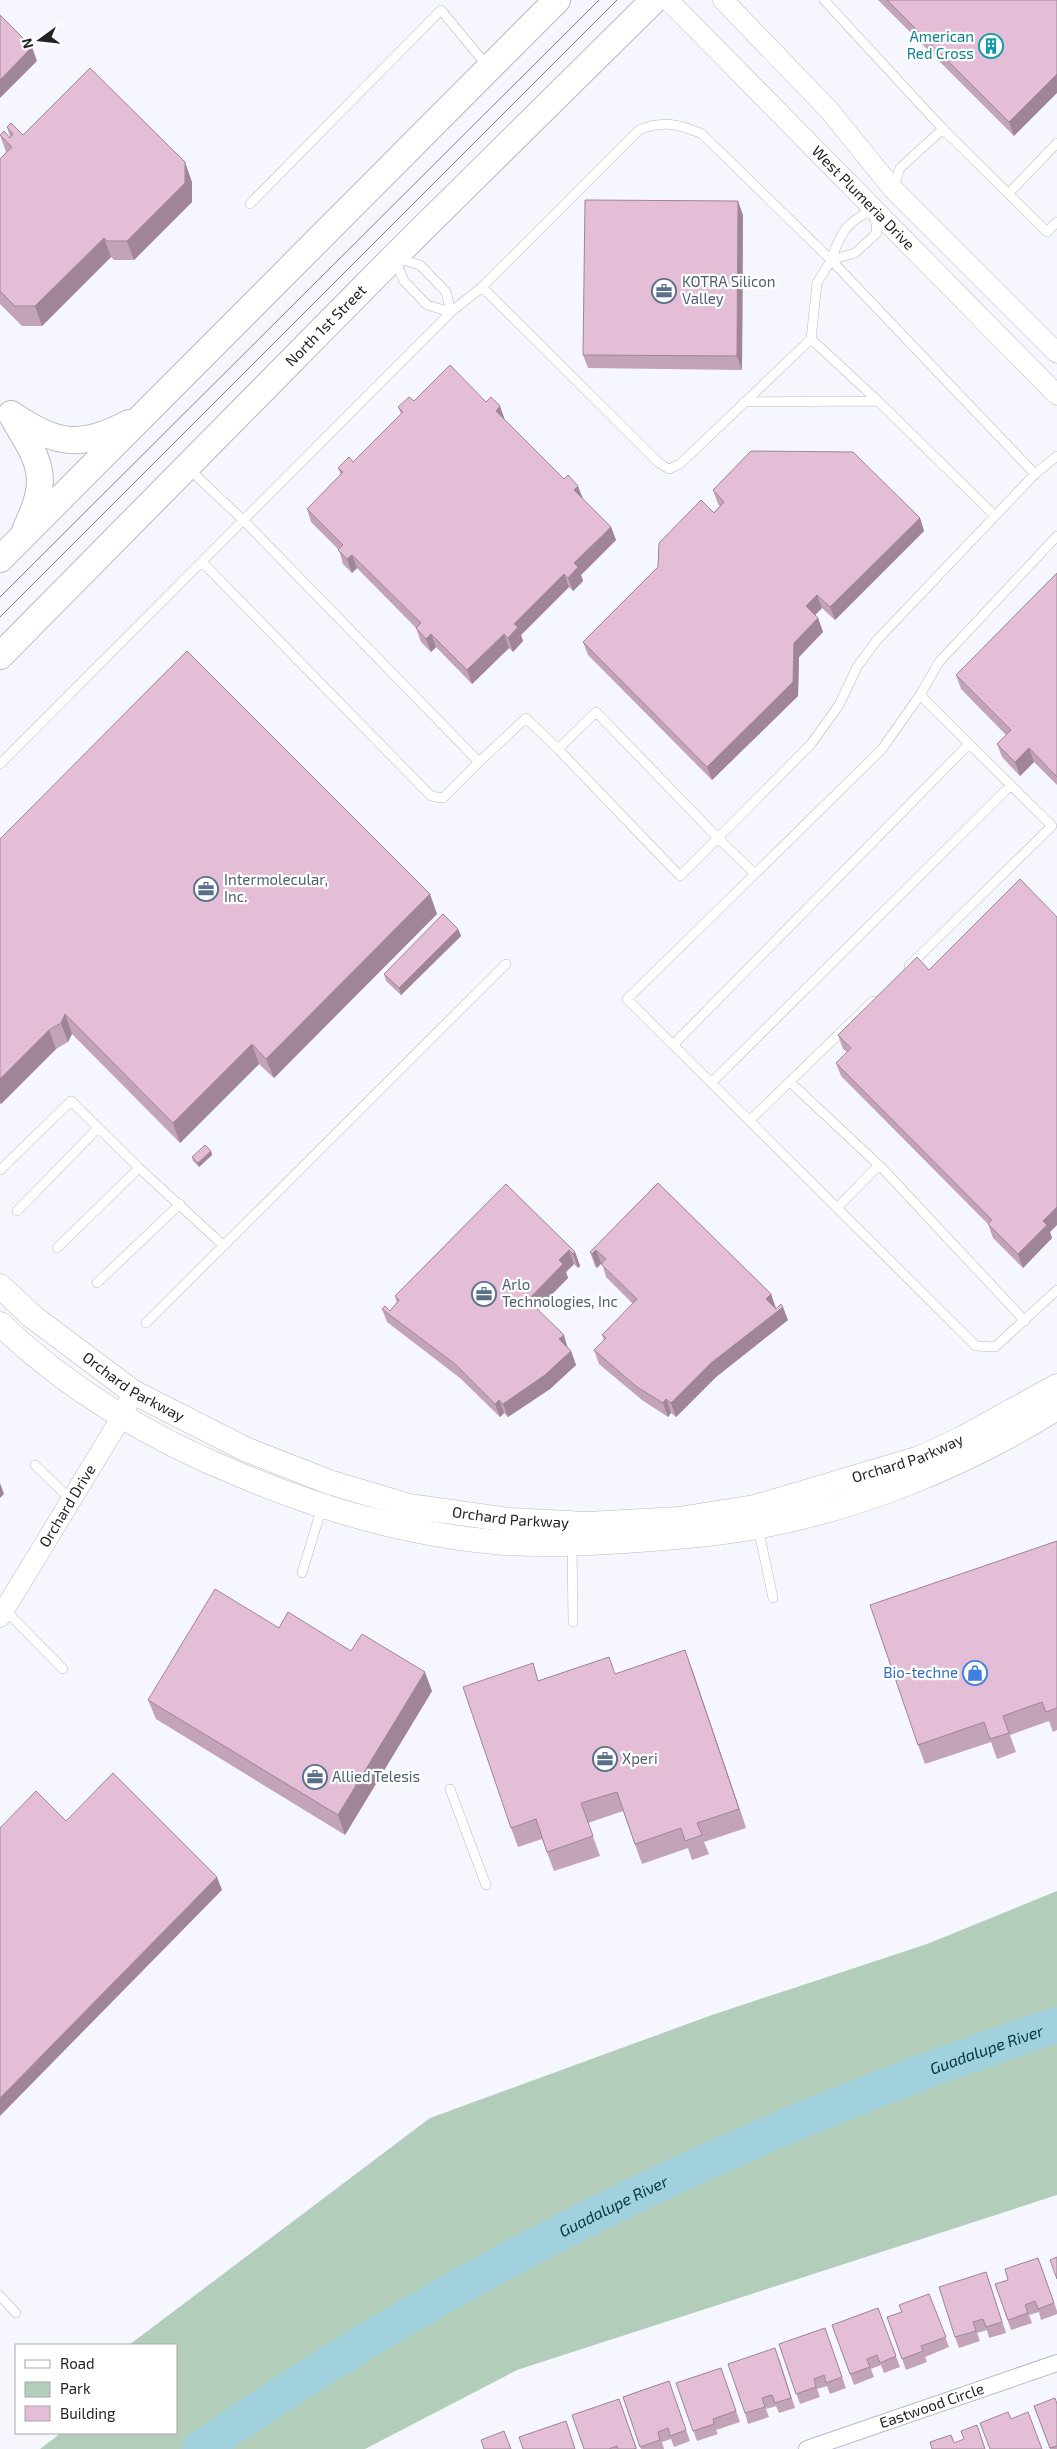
<svg xmlns="http://www.w3.org/2000/svg" width="1057" height="2449" viewBox="0 0 1057 2449" font-family="'Exo 2',sans-serif">
  <rect width="100%" height="100%" fill="#f6f6fe"/>
  <path fill="#b2cdb9" d="M1057,1891v304l-540,175 -152,79h-325l21,-16h115v-88h-47l301,-227 282,-103 215,-71z"/>
  <g fill="none" stroke-linecap="round" stroke-linejoin="round">
    <path stroke="#a0d1dd" stroke-width="36" id="s1" d="M200,2449c265,-184 550,-323 857,-424"/>
    <defs>
      <path id="service" d="M824,0l119,129
        M893,189l7,-21 43,-39 104,103 10,-10
        M1009,193l48,-50
        M250,204l191,-194 47,57
        M874,209l3,24 -22,20 -24,7c10,-28 15,-38 43,-51z
        M394,257l26,8 26,27 5,20 -24,-7 -23,-24z
        M482,287l177,176 10,6 11,-5 131,-125 6,-56 14,-23
        M811,339l67,62
        M744,402l134,-1 117,115
        M189,469l54,51 236,242 47,-44 32,31 38,-37 122,126 -38,38 -122,-127
        M1035,474l22,-18
        M202,562l229,234 12,2 36,-36
        M0,764l451,-452 31,-25 157,-157c23,-10 41,-6 63,4l129,126 204,214 -158,166 -20,27 -18,38 -28,39 -93,94 37,36 -128,125 349,347 19,1 62,-57
        M755,874l127,-125 38,-54 19,-33 118,-126
        M909,966l143,-140 -132,-131
        M673,1045l296,-301
        M712,1082l299,-297
        M790,1082l93,87 142,152
        M750,1120l123,-119
        M0,1170l71,-69 68,67 84,77
        M838,1207l41,-42
        M17,1211l81,-83
        M57,1248l82,-80
        M97,1283l83,-79
        M146,1323l360,-359
        M35,1465l35,34
        M758,1527l15,71
        M572,1544l1,78
        M302,1573l20,-66
        M5,1610l58,59
        M450,1789l36,96
        M0,2296l16,17"/>
      <g id="minor">
        <path id="s2" d="M807,2449l250,-86"/>
      </g>
      <g id="tertiary">
        <path id="s3" d="M668,0l389,395"/>
        <path d="M723,0l106,110 64,79 164,164"/>
        <path id="s4" d="M0,1617l121,-199 12,-26"/>
      </g>
      <g id="secondary">
        <path id="s5" d="M0,1286l33,31 100,75 112,57 84,33 80,24 101,14 77,4 92,-5 76,-12 165,-49 41,-19 96,-53"/>
        <path d="M0,1324c70,67 152,115 240,151 81,34 166,59 254,67 43,4 88,2 131,-1 44,-3 88,-6 131,-14 105,-19 210,-62 301,-119"/>
      </g>
      <g id="primary">
        <path d="M11,414c45,31 69,35 118,9"/>
        <path d="M14,419c27,45 36,59 12,109"/>
        <path d="M0,559l557,-559"/>
        <path id="s6" d="M0,656l394,-399 260,-257"/>
      </g>
    </defs>
    <use href="#service" stroke="#b9b9c2" stroke-width="10"/>
    <use href="#minor" stroke="#b9b9c2" stroke-width="18"/>
    <use href="#tertiary" stroke="#b9b9c2" stroke-width="21"/>
    <use href="#secondary" stroke="#b9b9c2" stroke-width="25"/>
    <use href="#primary" stroke="#b9b9c2" stroke-width="28"/>
    <use href="#service" stroke="#fff" stroke-width="9"/>
    <use href="#minor" stroke="#fff" stroke-width="16"/>
    <use href="#tertiary" stroke="#fff" stroke-width="20"/>
    <use href="#secondary" stroke="#fff" stroke-width="24"/>
    <use href="#primary" stroke="#fff" stroke-width="26"/>
    <path stroke="#808086" stroke-width="1" d="M0,597l599,-597
      M0,617l617,-617"/>
  </g>
  <path fill="#c3a3b8" d="M878,0h179l-43,136z
    M7,127l16,8 169,47v20l-58,58h-20l-3,-3 -69,69h-20l-22,-22v-145l6,-7 -6,-17 10,3v-1z
    M743,215l-1,155 -154,-2 -5,-13z
    M414,401l91,19 106,107 5,13 -35,35 2,6 -10,10 -4,-4 -48,48 2,6 -10,11 -4,-4 -37,36 -36,-37 -5,5 -10,-10 -5,-14 -59,-60 -5,5 -9,-9 -4,-14 -28,-28 -4,-13 34,-34 -3,-7 15,-6 48,-48 -3,-7z
    M713,490l207,28 4,13 -89,89 -13,-12 -7,7 3,3 5,14 -24,25 -1,39 -86,84 -124,-125 -5,-13 137,-136 -2,-2z
    M1057,573v212l-23,-23 -14,14 -18,-19 -5,-13 9,-9 -45,-46 -5,-14z
    M0,839l437,75 -163,164 -15,-14 -79,79 -108,-109 -4,8 -12,7 -55,55 -1,-1z
    M458,929l3,7 -60,59 -15,-14 -2,-7z
    M838,1035l212,197 2,6 -29,30 -30,-30 -5,-14 -147,-148 -5,-13 11,-11 -4,-3z
    M211,1151l1,4 -13,12 -6,-6 -1,-4z
    M658,1183l113,111 4,14 13,12 -72,57 -40,40 -5,-4 -3,4 -26,-17 -43,-36 -5,-14 10,-10 -2,-5 31,-31 -27,-27 -4,-14 -5,5 -2,-2 -5,-14z
    M506,1184l69,68 5,14 -2,2 -4,-4 -8,8 2,6 -30,31 33,42 5,14 -26,24 -42,28 -4,-4 -4,4 -40,-39 -73,-56 -5,-13 8,2 7,-8 -2,-7z
    M1057,1541v189l-4,2 -4,-11 -39,14 6,17 -19,7 -6,-17 -66,22 -7,-19z
    M279,1628l153,63 -87,144 -189,-116 -8,-19z
    M692,1669l54,159 -42,14 5,12 -17,6 -4,-12 -46,16 -19,-53 -35,12 12,33 -46,15 -12,-32 -24,8 -7,-19 28,-147 76,-7z
    M1038,2258l19,53v3l-16,6 -2,-8 -10,3 3,8 -21,7 -16,-46 13,-4z
    M990,2283l16,50 -17,5 -2,-8 -10,3 3,8 -21,7 -4,-11z
    M929,2294l20,53 -24,10 2,5 -21,8 -19,-53 15,-5z
    M878,2308l22,59 -16,6 -3,-8 -10,4 3,8 -20,8 -22,-60z
    M825,2328l21,60 -16,6 -3,-8 -10,3 3,8 -20,7 -21,-60z
    M779,2358l16,50 -16,5 -3,-7 -10,3 3,8 -21,7 -3,-11z
    M721,2368l19,54 -24,8 2,4 -21,7 -21,-58z
    M669,2381l21,60 -16,6 -3,-8 -9,3 2,7h-23l-18,-52z
    M619,2399l18,50h-53z
    M1057,2404v45h-7l-16,-43z"/>
  <path fill="#9f8596" d="M32,47l5,14 -37,37v-18z
    M1057,74v19l-43,43 -5,-14z
    M185,162l7,20v20l-58,58 -7,-19z
    M738,201l5,14 -1,155 -5,-14z
    M104,238l7,19 -69,69 -7,-20z
    M500,406l5,14 -9,-9z
    M578,486l5,13 -9,-9z
    M920,518l4,13 -89,89 -5,-13z
    M611,527l5,13 -35,35 2,6 -10,10 -5,-13 6,-15z
    M352,555l5,13 -5,5 -5,-14z
    M564,574l5,13 -48,48 2,6 -10,11 -5,-14 6,-14z
    M817,595l5,13 -11,11 -5,-13z
    M818,618l5,14 -24,25 -1,39 -86,84 -5,-13 87,-124z
    M431,634l5,13 -5,5 -5,-13z
    M504,634l5,14 -37,36 -5,-14z
    M1029,748l5,14 -14,14 -5,-14z
    M430,894l7,20 -163,164 -8,-19z
    M458,929l3,7 -60,59 -2,-7z
    M65,1014l7,20 -4,8 -7,-19z
    M49,1030l7,19 -55,55 -1,-2v-23z
    M252,1044l7,20 -79,79 -7,-20z
    M211,1151l1,4 -13,12 -1,-4z
    M1057,1207v18l-7,7 2,6 -29,30 -5,-14 25,-33z
    M569,1250l5,14 -8,8 2,6 -35,35 -5,-13 31,-40z
    M596,1250l5,13 -4,5 -5,-14z
    M575,1252l5,14 -2,2 -5,-14z
    M771,1294l5,14 -5,5 -5,-14z
    M783,1307l5,13 -72,57 -40,40 -5,-14 40,-40z
    M564,1335l4,14 -9,-10z
    M571,1351l5,14 -26,24 -42,28 -5,-13z
    M666,1399l5,14 -3,4 -5,-14z
    M499,1400l5,13 -4,4 -5,-13z
    M0,1483l4,11 -4,4z
    M685,1650l7,19 54,159 -7,-19z
    M425,1672l7,19 -87,144 -7,-20z
    M217,1877l5,13 -222,226v-18z"/>
  <path fill="#e3bed6" stroke="#9f8596" d="M887,0h170v74l-48,48z
    M0,15l32,32 -32,33z
    M90,68l95,94v21l-58,58h-20l-3,-3 -69,68h-20l-15,-15v-132l12,-12 -12,-12 4,-4 6,7 3,-4 -6,-7 4,-4 12,12z
    M585,200l153,1 -1,155 -154,-1z
    M450,365l36,37 5,-5 9,9 -4,5 68,68 4,-4 10,11 -4,4 37,37 -37,36 4,4 -10,11 -4,-4 -50,50 4,3 -10,11 -4,-4 -37,36 -36,-36 -5,5 -10,-11 5,-5 -69,-68 -5,4 -9,-9 5,-5 -36,-36 36,-37 -5,-4 11,-11 4,5 50,-50 -5,-5 11,-10 5,4z
    M751,451l102,1 67,66 -90,89 -13,-12 -11,11 12,12 -24,25 -1,39 -86,85 -124,-125 75,-75 1,-24 42,-43 13,13 10,-11 -11,-12z
    M1057,573v204l-28,-29 -14,14 -18,-18 14,-14 -55,-55z
    M187,651l243,243 -164,165 -14,-15 -79,79 -108,-109 -4,9 -12,7 -49,49v-240z
    M1020,879l37,38v290l-14,14 4,4 -29,29 -30,-30 4,-4 -156,-157 15,-15 -13,-13 79,-78 12,13z
    M443,914l15,15 -59,59 -15,-14z
    M205,1145l6,6 -13,12 -6,-6z
    M658,1183l113,111 -5,5 10,10 5,-5 2,3 -72,56 -40,40 -5,-4 -3,4 -26,-16 -43,-37 12,-12 -4,-3 35,-36 -36,-35 5,-5 -10,-9 -4,4 -2,-2z
    M506,1184l69,68 -2,2 -4,-4 -10,10 4,4 -35,36 36,35 -5,4 12,12 -26,24 -42,29 -4,-4 -4,4 -40,-40 -73,-55 3,-3 5,5 9,-11 -4,-4z
    M1057,1541v167l-11,4 -4,-10 -39,14 6,17 -19,6 -6,-17 -66,23 -48,-140z
    M215,1589l64,39 9,-16 63,39 11,-17 63,38 -87,143 -190,-115z
    M685,1650l54,159 -42,14 5,12 -17,6 -4,-13 -46,16 -18,-52 -36,11 12,33 -46,16 -11,-33 -25,9 -48,-141 70,-24 5,18 71,-24 6,17z
    M113,1773l104,104 -217,221v-270l36,-37 30,30z
    M1057,2257v22l-7,-19z
    M1038,2258l16,45 -16,6 -3,-8 -10,4 3,8 -20,7 -13,-36 13,-4 -3,-11z
    M986,2272l16,50 -16,5 -3,-8 -10,3 3,9 -21,6 -16,-50z
    M929,2294l17,43 -25,9 2,5 -21,8 -15,-42 15,-5 -3,-7z
    M878,2308l18,48 -16,7 -3,-8 -10,4 3,8 -20,7 -18,-49z
    M825,2328l17,49 -16,6 -2,-8 -10,4 2,8 -20,7 -17,-50z
    M775,2348l16,50 -16,5 -3,-8 -10,3 3,9 -20,6 -17,-49z
    M721,2368l15,43 -23,8 1,5 -21,7 -17,-48z
    M669,2381l17,49 -16,6 -2,-8 -10,4 2,8 -20,7 -17,-50z
    M1055,2398l2,6v42l-7,2 -16,-42z
    M619,2399l17,49 -2,1h-16l-1,-3 -8,3h-25l-12,-34z
    M1008,2412l3,7 17,-7 14,37h-52l-10,-26z
    M566,2421l9,28h-52l-4,-12z
    M977,2425l8,24h-53l-2,-7 21,-7 3,8 10,-4 -3,-8z
    M504,2431l7,18h-27l-3,-9z"/>
  <defs>
    <symbol id="building-ring" viewBox="-11 -11 22 22"><circle r="9.5" fill="#fff" stroke="#0f9aa8" stroke-width="1.5"/><path d="M-4-6H4V6H1V3H-1V6H-4ZM-2.5-4.3h1.7v1.8h-1.7ZM.8-4.3h1.7v1.8H.8ZM-2.5-1h1.7V.8h-1.7ZM.8-1h1.7V.8H.8Z" fill="#0f9aa8"/></symbol>
    <symbol id="office-ring" viewBox="-11 -11 22 22"><circle r="9.5" fill="#fff" stroke="#5c6f8a" stroke-width="1.5"/><path d="M-6-3h4V-5.5h4V-3h4V5H-6ZM-1-4.5V-3h2v-1.5ZM-6 0V1H6V0Z" fill="#5c6f8a"/></symbol>
    <symbol id="shop-ring" viewBox="-11 -11 22 22"><circle r="9.5" fill="#fff" stroke="#3f7fe0" stroke-width="1.5"/><path d="M-5-2.5h2.3a2.7 3.5 0 0 1 5.4 0H5L5.5 6h-11ZM-1.5-2.5h3a1.5 2.3 0 0 0-3 0Z" fill="#3f7fe0"/></symbol>
  </defs>
  <g fill-rule="evenodd">
    <use href="#building-ring" x="977" y="32" width="28" height="28"/>
    <use href="#office-ring" x="650" y="277" width="28" height="28"/>
    <use href="#office-ring" x="192" y="875" width="28" height="28"/>
    <use href="#office-ring" x="470" y="1280" width="28" height="28"/>
    <use href="#shop-ring" x="961" y="1659" width="28" height="28"/>
    <use href="#office-ring" x="591" y="1745" width="28" height="28"/>
    <use href="#office-ring" x="301" y="1763" width="28" height="28"/>
  </g>
  <g text-anchor="middle" stroke-width="4.5" stroke-linejoin="round" paint-order="stroke">
    <g font-size="15" fill="#0d838f" stroke="#fff" text-anchor="end">
      <text x="974" y="42">American<tspan x="974" dy="17">Red Cross</tspan></text>
    </g>
    <g font-size="15" fill="#232326" stroke="#fff">
      <text dy="5" stroke="none"><textPath href="#s3" startOffset="278">West Plumeria Drive</textPath></text>
      <text dy="5" stroke="none"><textPath href="#s6" startOffset="464">North 1st Street</textPath></text>
      <text dy="5" stroke="none"><textPath href="#s5" startOffset="168">Orchard Parkway</textPath></text>
      <text dy="5" stroke="none"><textPath href="#s5" startOffset="978">Orchard Parkway</textPath></text>
      <text dy="5" stroke="none"><textPath href="#s4" startOffset="130">Orchard Drive</textPath></text>
      <text dy="5" stroke="none"><textPath href="#s5" startOffset="572">Orchard Parkway</textPath></text>
      <text dy="5" stroke="none"><textPath href="#s2" startOffset="132">Eastwood Circle</textPath></text>
    </g>
    <g font-size="15" fill="#4e5e75" stroke="#fff" text-anchor="start">
      <text x="682" y="287">KOTRA Silicon<tspan x="682" dy="17">Valley</tspan></text>
      <text x="224" y="885">Intermolecular,<tspan x="224" dy="17">Inc.</tspan></text>
      <text x="502" y="1290">Arlo<tspan x="502" dy="17">Technologies, Inc</tspan></text>
      <text x="622" y="1764">Xperi</text>
      <text x="332" y="1782">Allied Telesis</text>
    </g>
    <g font-size="15" fill="#366cbe" stroke="#fff" text-anchor="end">
      <text x="958" y="1678">Bio-techne</text>
    </g>
    <g font-size="16" font-style="italic" fill="#04343d" stroke="#fff">
      <text dy="6" stroke="none"><textPath href="#s1" startOffset="885">Guadalupe River</textPath></text>
      <text dy="6" stroke="none"><textPath href="#s1" startOffset="480">Guadalupe River</textPath></text>
    </g>
  </g>
  <rect x="15" y="2344" width="162" height="90" fill="#ffffff" stroke="#a7a7a8"/>
  <rect x="25" y="2360" width="25" height="8" fill="#ffffff" stroke="#a7a7a8"/>
  <text x="60" y="2369" font-size="15" fill="#232326">Road</text>
  <rect x="25" y="2382" width="25" height="15" fill="#b2cdb9" stroke="#a7a7a8"/>
  <text x="60" y="2394" font-size="15" fill="#232326">Park</text>
  <rect x="25" y="2406" width="25" height="15" fill="#e3bed6" stroke="#a7a7a8"/>
  <text x="60" y="2419" font-size="15" fill="#232326">Building</text>
  <g transform="translate(40 40) rotate(255)" stroke="#ffffff" stroke-width="4" paint-order="stroke">
  <path d="M0-4L9 19L0 12L-9 19Z" fill="#232326"/>
  <text y="-8" font-size="14" font-weight="bold" text-anchor="middle" fill="#232326">N</text>
  </g>
</svg>
